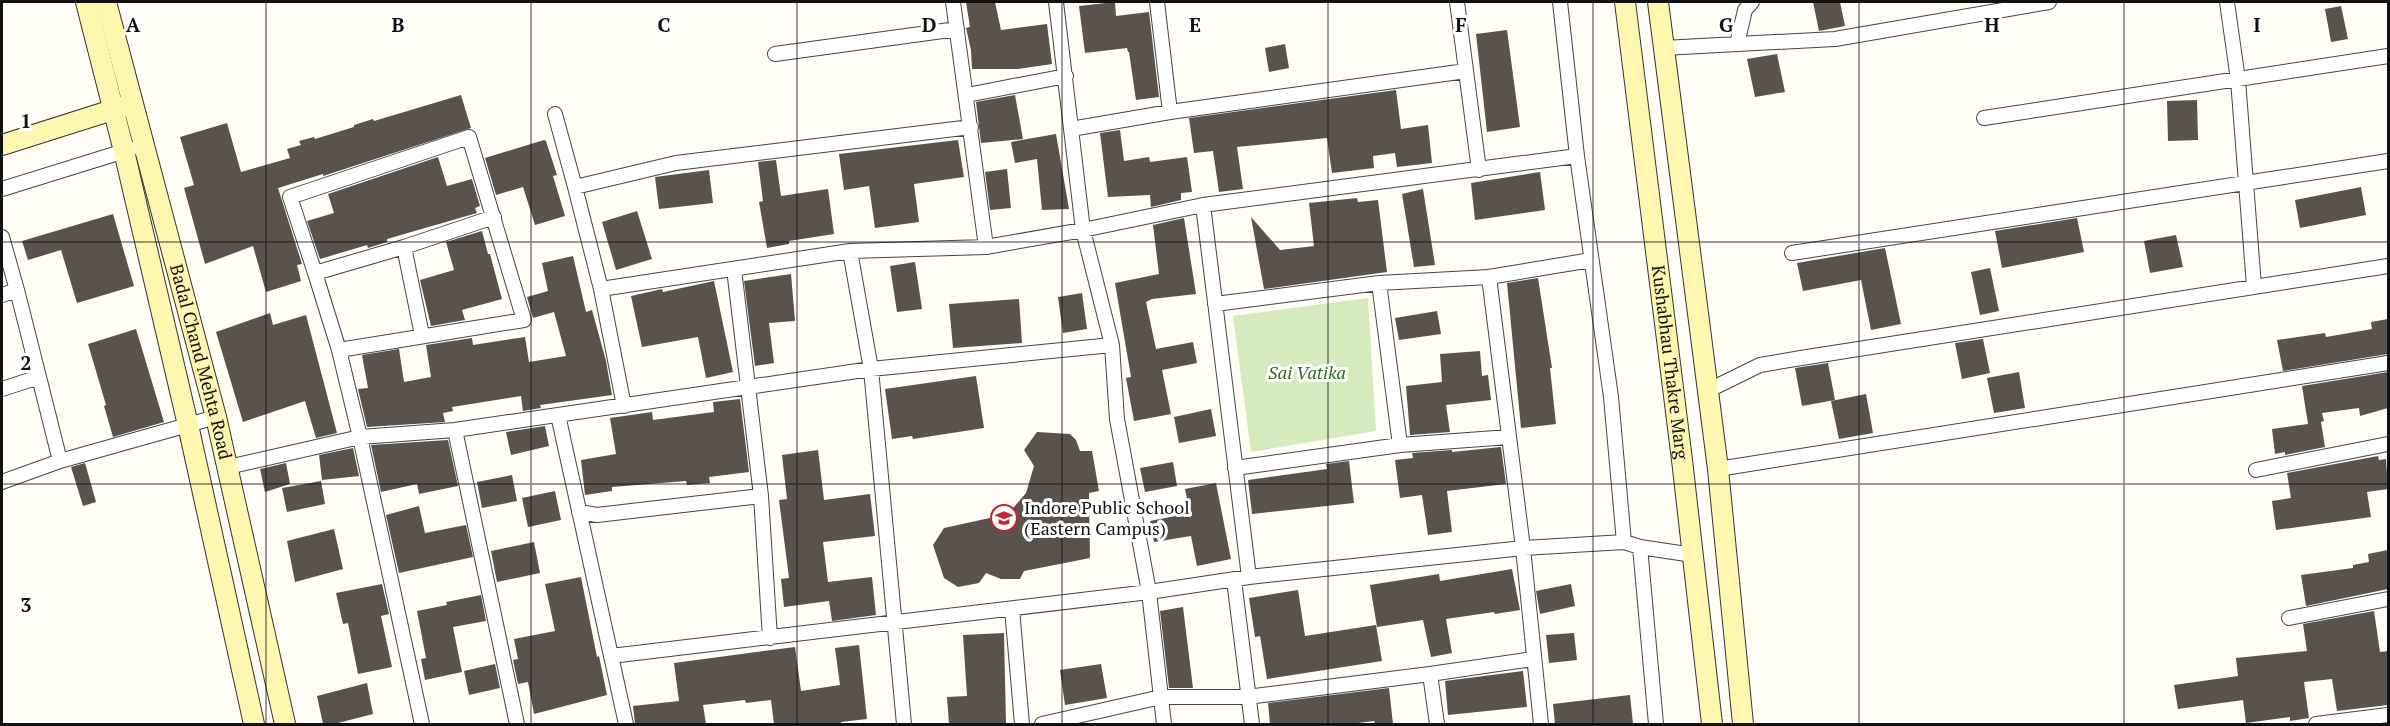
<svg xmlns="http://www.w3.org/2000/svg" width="2390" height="726" viewBox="0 0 2390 726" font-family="'PT Serif',serif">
  <rect width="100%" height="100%" fill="#fffdf5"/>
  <path fill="#d5ebbd" d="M1368,298l8,133 -125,21 -18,-136z"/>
  <path fill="#5a524d" d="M966,2h29l6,28 46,-6 5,40 -34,5h-46l-1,-19 -5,-22 4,-1z
    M1115,2l1,14 33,-4 10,85 -23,3 -7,-48h-1l-1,-4 -42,5 -6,-47z
    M1813,2h27l5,24 -26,5z
    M2341,6l7,33 -17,3 -6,-33z
    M1507,30l13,97 -33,5 -11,-98z
    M1285,44l4,24 -20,4 -4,-24z
    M1777,54l8,38 -30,5 -8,-38z
    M1396,90l5,39 27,-4 4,38 -35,4 -2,-14 -22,3 1,12 -42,5 -5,-35 -90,9 6,42 -24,3 -6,-41 -19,2 -5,-35z
    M461,95l10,33 -148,48v-2l-45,14 24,76 -5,1 4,16 -35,11 -13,-46 -48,18 -21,-76 10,-3 -14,-48 47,-14 14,49 49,-14 -3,-9 14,-4 -2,-4 15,-4 1,2 39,-12v-2l19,-6 1,2z
    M1015,95l8,44 -42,4 -5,-41z
    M2197,100l1,40 -30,1 -1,-40z
    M1120,130l4,31 25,-4 1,5 37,-5 5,35 -11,1v7l-30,7 -1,-12 -42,2 -8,-64z
    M1056,134l13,75 -27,1 -5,-51 -22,4 -4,-21z
    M544,140l2,1 11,34 -4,1 12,40 -30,9 -12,-38 -27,8 -11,-37z
    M958,140l6,37 -50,7 5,38 -44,6 -6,-42 -25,4 -5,-36z
    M438,157l9,29 25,-7 8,27 -5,2 2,5 -90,26v3l-19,6 -1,-3 -47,14 -13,-38 27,-8 -6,-19z
    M776,160l5,36 47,-7 6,45 -45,7v3l-22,4 -8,-46 4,-1 -5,-39z
    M1007,169l4,39 -21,2 -5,-38z
    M709,170l4,33 -54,6 -4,-32z
    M1540,172l5,38 -70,10 -4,-37z
    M2361,187l5,28 -66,13 -5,-28z
    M1423,189l12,76 -21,2 -12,-73z
    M1357,198l1,4 20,-2 9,72 -123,17 -13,-72 29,33 34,-4 -5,-43z
    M637,211l15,48 -36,11 -14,-48z
    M113,214l21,72 -57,17 -16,-53 -33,10 -6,-19z
    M1184,218l12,76 -44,5 -6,3 10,47 37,-7 4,21 -35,7 9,44 -37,7 -8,-43 5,-1 -16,-94 44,-9 -6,-49z
    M2077,218l7,34 -82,16 -7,-37z
    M482,231l6,23h2l12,45 -40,11 3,10 -34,6 -11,-46 34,-10 -8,-28z
    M2176,235l7,32 -33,6 -6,-32z
    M1885,248l16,76 -30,6 -10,-50 -58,11 -6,-28z
    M573,256l13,56 6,-2 14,51 6,34 -72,10 1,3 -18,3 -2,-15 -69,11 1,4 -10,2 2,9 -78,5 -9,-38 10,-1 -6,-33 37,-6 5,33 27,-5 -5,-32 46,-7 1,7 52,-8 4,25 37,-6 -12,-44 -21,6 -6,-21 21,-6 -6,-28z
    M915,262l7,47 -25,3 -7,-46z
    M1990,268l9,43 -19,4 -9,-43z
    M791,274l4,47 -26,2 5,40 -19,3 -11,-85z
    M1538,278l14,90h-2l6,56 -35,4 -14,-145z
    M714,281l19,91 -27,6 -8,-41 -56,10 -11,-51 31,-7 1,3z
    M1082,293l5,36 -24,4 -5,-36z
    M1019,299l3,44 -69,5 -4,-44z
    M1437,311l4,23 -42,6 -4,-22z
    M270,313l3,12 33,-10 31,118 -21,5 -11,-37 -62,21 -27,-90z
    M2388,319v35l-105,17 -6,-31 48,-7 1,4 46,-8 -1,-7z
    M136,329l28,93 -51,15 -9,-31 2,-1 -18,-61z
    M1983,339l7,34 -28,6 -7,-36z
    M1480,351l2,25 6,-1 3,25 -45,5 4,27 -40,3 -4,-49 36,-4 -2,-28z
    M1828,363l7,37 -33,6 -7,-38z
    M2019,372l6,36 -31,5 -7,-35z
    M2388,372v36l-28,8 -1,-8 -37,5 2,8 -3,1 4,25 -40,8v-3l-10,2 -3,-25 36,-5 -6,-38z
    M976,376l8,52 -71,11 -1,-3 -20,3 -7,-50z
    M1866,394l7,39 -34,6 -8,-38z
    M740,399l9,73 -40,5 1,6 -23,2 -1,-4 -74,6v4l-27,4 -4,-35 35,-6 -6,-36 42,-6 1,8 61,-8 -1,-10z
    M1211,409l5,27 -37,7 -5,-26z
    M545,426l4,20 -38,9 -5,-23z
    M1037,432l33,2 6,6 4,11h12l7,40 -10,2 1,65 -66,13 -4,8h-19l-15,-6 -7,10 -21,4 -14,-9 -11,-33 11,-17 64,-14 18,-21 8,-27 -10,-16z
    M448,440l10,46 -39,8 -2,-10 -36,8 -10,-47z
    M1501,447l5,37 -59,7 5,41 -24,3 -6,-40 -22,3 -5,-38 18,-2 -1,-5 40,-3v2z
    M353,448l6,28 -37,4 -3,-25z
    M818,450l6,50 46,-6 5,42 -52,6 5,40 44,-5 4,38 -44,6 -3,-20 -45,6 -3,-28 8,-1 -10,-78 8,-1 -5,-44z
    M2378,456l1,4 7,-1 2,30 -21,3 4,25 -95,13 -4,-29 19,-3 -4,-25z
    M1349,461l5,42 -102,11 -4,-34 79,-11 -1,-5z
    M1173,462l4,24 -32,6 -5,-24z
    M85,463l11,39 -13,4 -12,-39z
    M286,463l4,21 -25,8 -5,-23z
    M512,475l5,26 -35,7 -5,-26z
    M321,481l4,23 -38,8 -5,-24z
    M1216,483l15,76 -34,7 -6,-30 -37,6 -4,-21 40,-8 -5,-24z
    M555,491l6,29 -33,7 -6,-29z
    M419,506l6,27 41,-8 7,32 -74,16 -13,-58z
    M334,529l9,40 -48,13 -8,-41z
    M534,542l6,31 -43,9 -6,-31z
    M2388,550v39l-82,17 -5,-31 52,-7v-3l16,-3 -1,-8z
    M1512,569l8,41 -25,4 -1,-2 -48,7 6,34 -21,4 -8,-37 -46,7 -7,-42 69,-11 1,7z
    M581,577l16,80 2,-1 8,39 -73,19 -6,-32 -10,2 -5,-24 5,-1 -4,-20 41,-8 -10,-47z
    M382,584l7,30 -8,2 11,51 -34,7 -10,-51 -5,1 -7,-31z
    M1571,584l4,22 -35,8 -4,-23z
    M1298,590l7,46 71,-11 6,36 -115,18 -7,-43 -5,1 -6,-39z
    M481,595l5,26 -33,6 9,45 -37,8 -4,-21 5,-1 -9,-47 30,-6 -1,-3z
    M1183,607l10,81h-24l-9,-77z
    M2374,611l6,41 8,-1v54l-51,6 -5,-32 -28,3 5,36 -19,3v-4l-44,6 -3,-23 -65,9 -4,-24 64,-9 -2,-18 71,-7 -4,-27z
    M1004,633l2,91h-57l-2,-27 20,-1 -4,-61z
    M1574,633l3,27 -28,3 -3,-28z
    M859,645l8,74 -26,3v2h-67l-3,-24 -25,3 -1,-3 -42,5 3,19h-71l-2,-18 46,-5 -5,-38 121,-16 6,44 39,-6 -5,-37z
    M495,664l5,24 -31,7 -5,-24z
    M1101,664l6,34 -42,7 -5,-35z
    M1523,671l4,36 -79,8 -3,-34z
    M367,683l6,31 -39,10h-11l-6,-28z
    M1389,688l4,36h-18l-1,-3 -24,3h-80l-2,-21z
    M1630,695l3,29h-78l-2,-20z"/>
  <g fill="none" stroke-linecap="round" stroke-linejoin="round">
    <defs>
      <path id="street" d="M953,2l33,245
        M1056,2l27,228 29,115 5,74 32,173 15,132
        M1157,2l13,110
        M1457,2l22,168
        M1560,2l17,154
        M2227,2l11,78 16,206
        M1737,44l98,-5 214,-37
        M1664,48l73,-4 8,-34 7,-8
        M775,54l182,-25
        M967,95l99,-19
        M555,114l20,73
        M1984,118l404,-62
        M1071,129l99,-17 296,-41
        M2,189l129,-40
        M1203,205l374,-49 34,241 13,145
        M2,237l15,53
        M404,247l18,88
        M850,251l21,118 33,355
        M1792,253l596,-92
        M734,269l27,227 9,142
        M315,273l24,77
        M1489,277l34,271 18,176
        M1379,283l21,162
        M601,289l249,-38 136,-4 97,-17 120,-25 46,372
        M2,295l15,-5 22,87 -37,12
        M1215,304l164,-21 110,-6 102,-17
        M39,377l21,84
        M1709,390l51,-25 41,-7 587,-92
        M624,406l-23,-117 -26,-102 101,-24 295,-36
        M558,415l68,309
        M455,430l62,294
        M228,467l132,-30 95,-7 416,-61 241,-24
        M1235,468l165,-23 109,-8
        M1718,469l670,-106
        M2256,470l132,-26
        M2,482l58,-21 156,-44
        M579,512l18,3 164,-19
        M1640,547l16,177
        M1234,580l18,144
        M1012,609l10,115
        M2289,618l99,-19
        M611,656l538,-64 100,-15 274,-29 101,-6 16,5 53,8
        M1430,674l7,50
        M422,724l-62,-287 -21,-87 185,-30 -55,-183 -179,60 25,76 89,-26 90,-30
        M1042,724l119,-27h86l183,-23 103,-15
        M2316,724l72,-9"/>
      <g id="secondary">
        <path d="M86,2l38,149 64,274 66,299"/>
        <path id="s1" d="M106,2l110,415 69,307"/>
        <path id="s2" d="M1625,2l57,458 30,264"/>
        <path d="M1658,2l60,467 25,255"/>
        <path d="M2,145l123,-39"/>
      </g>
    </defs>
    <use href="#street" stroke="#444" stroke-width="16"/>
    <use href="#secondary" stroke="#333" stroke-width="22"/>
    <use href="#street" stroke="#fff" stroke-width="14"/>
    <use href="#secondary" stroke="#fff6b0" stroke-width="20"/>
  </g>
  <path fill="none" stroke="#111" stroke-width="1.5" stroke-opacity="0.55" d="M266,2v722M531,2v722M797,2v722M1062,2v722M1328,2v722M1593,2v722M1859,2v722M2124,2v722M2,242h2386M2,484h2386"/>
  <defs>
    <symbol id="school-ring" viewBox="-11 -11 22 22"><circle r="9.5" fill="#fff" stroke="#c4262e" stroke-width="1.5"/><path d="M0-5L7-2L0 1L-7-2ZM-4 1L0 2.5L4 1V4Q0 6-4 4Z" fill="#c4262e"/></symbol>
  </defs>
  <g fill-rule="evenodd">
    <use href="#school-ring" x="989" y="503" width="30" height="30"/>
  </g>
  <g text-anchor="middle" stroke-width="6" stroke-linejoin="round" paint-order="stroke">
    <g font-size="18" fill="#111" stroke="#fff">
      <text dy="6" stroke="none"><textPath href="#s1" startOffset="372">Badal Chand Mehta Road</textPath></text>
      <text dy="6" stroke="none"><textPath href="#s2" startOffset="363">Kushabhau Thakre Marg</textPath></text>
    </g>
    <g font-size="18" font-style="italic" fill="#2f6b1f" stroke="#fff">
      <text x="1307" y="379">Sai Vatika</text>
    </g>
    <g font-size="18" fill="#111" stroke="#fff" text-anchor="start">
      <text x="1024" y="514">Indore Public School<tspan x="1024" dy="21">(Eastern Campus)</tspan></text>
    </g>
  </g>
  <g font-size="20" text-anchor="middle" font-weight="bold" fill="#111" stroke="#fff" stroke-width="6" stroke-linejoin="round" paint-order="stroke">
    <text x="133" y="32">A</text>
    <text x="398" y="32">B</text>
    <text x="664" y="32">C</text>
    <text x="929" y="32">D</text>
    <text x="1195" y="32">E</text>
    <text x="1461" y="32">F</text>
    <text x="1726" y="32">G</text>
    <text x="1992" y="32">H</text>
    <text x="2257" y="32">I</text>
    <text x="26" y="128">1</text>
    <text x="26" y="370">2</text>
    <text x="26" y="612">3</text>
  </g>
  <rect width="2390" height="726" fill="none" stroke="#111111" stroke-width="6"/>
</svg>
